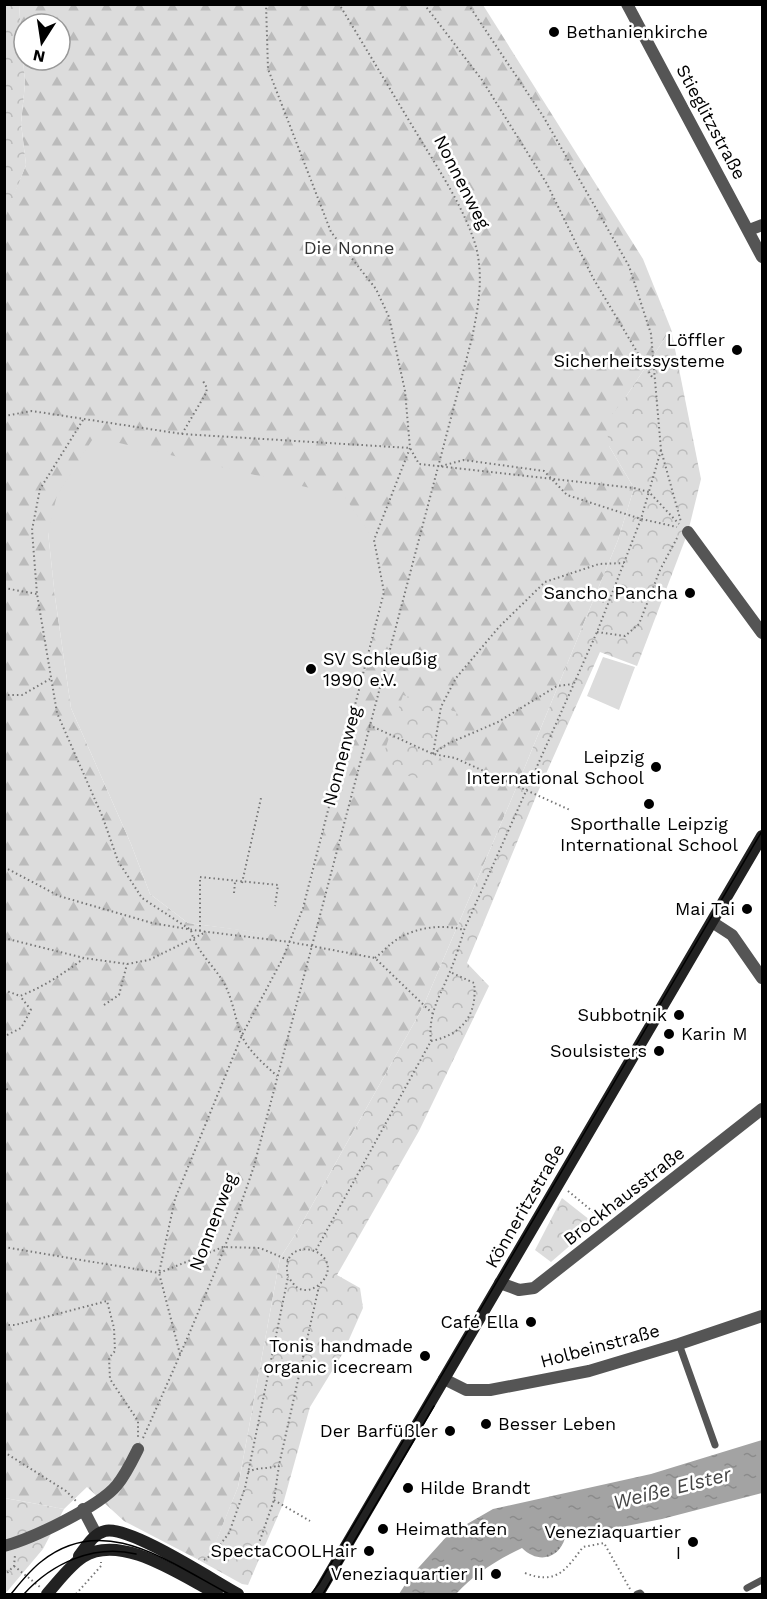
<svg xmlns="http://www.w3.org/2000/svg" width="767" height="1599" viewBox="0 0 767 1599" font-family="'Work Sans',sans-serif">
  <defs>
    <pattern id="forest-firs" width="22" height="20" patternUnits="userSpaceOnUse" patternTransform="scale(1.5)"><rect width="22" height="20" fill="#dcdcdc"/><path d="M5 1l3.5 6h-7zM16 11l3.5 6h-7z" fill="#bbb"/></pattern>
    <pattern id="park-crowns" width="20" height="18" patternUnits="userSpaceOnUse" patternTransform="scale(1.5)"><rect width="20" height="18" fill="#dcdcdc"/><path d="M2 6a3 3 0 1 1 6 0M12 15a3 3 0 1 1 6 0" fill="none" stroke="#bbb"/></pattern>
    <pattern id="water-ripples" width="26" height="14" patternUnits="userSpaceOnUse" patternTransform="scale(1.5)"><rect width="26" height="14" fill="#a3a3a3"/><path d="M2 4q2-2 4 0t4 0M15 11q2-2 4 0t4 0" fill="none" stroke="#8b8b8b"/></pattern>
  </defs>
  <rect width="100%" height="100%" fill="#fff"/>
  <path fill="url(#forest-firs)" fill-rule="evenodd" d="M19,5h464l160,254 28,70 -46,69 -16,48 25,42 -16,52 -101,246 -94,221 -126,225 -17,26 -42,229 -24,60 -17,12 -73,-38 -37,-34 -23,22 -59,-11 -1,-1280 22,-53 -5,-42 4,-39zM24,24h36v36h-36zM48,532l336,60 -81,316 -13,28 -102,-13 -38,-29 -19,-50 -60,-136 -16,-111z"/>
  <path fill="url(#park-crowns)" d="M5,4l14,1 6,79 -4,39 5,42 -21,53z
    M671,329l30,150 -13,53 -51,134 -37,-14 -63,142 -70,169 22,23 -70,145 -82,144 23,13 3,20 -20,45 -33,54 -27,97 -35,81 -6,-1 -45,-25 17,-13 24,-59 42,-229 17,-26 126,-225 94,-221 101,-246 16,-52 -25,-42 -3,-24 19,-24z
    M403,695l54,17 -10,32 -18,35c-25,-2 -30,-4 -45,-26z
    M562,1198l33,26 -44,38 -16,-12z
    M5,1498l59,11 -21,40 -38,45z"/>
  <path fill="#dcdcdc" d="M94,437l250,59 30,44 10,52 -81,316 -13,29 -102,-14 -38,-29 -19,-50 -60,-136 -16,-111 -7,-65 9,-37z
    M603,657l32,10 -16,43 -32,-14z"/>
  <path fill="url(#water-ripples)" d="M762,1440v53l-100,26 -97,19c-6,21 -27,26 -43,10 -25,12 -48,26 -66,46h-57l11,-17 38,-42 45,-26 158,-35z"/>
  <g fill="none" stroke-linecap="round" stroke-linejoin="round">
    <path stroke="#777" stroke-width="2" stroke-dasharray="1.5 3" stroke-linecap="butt" d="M424,4l58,76 65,104 46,94 59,99
      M468,4l75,112 86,150 22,68 10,116 20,72
      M4,416l28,-5 150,23 228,14 9,16 215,24 15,4 30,32
      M83,420l-43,69 -8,41 5,64 20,119 46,105 15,43 24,37 49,32c4,21 24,36 34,55 8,16 10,33 16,49 7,17 23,30 36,42
      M182,434l24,-41 1,-5 -4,-7
      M441,466l23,-6 80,11 23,24 74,24 36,8
      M4,588l33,6
      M597,632l28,4 14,-12 21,-54 17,-32
      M4,693l3,2h15l28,-16
      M369,725l64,29 22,4 115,52
      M433,754l8,-47 15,-29 43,-51 46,-45 54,-18 25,-1
      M433,754l14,-10 51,-22 59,-36 16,-2
      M4,867l55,29 93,27 48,8 90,11 85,16 57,55
      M242,883l19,-85
      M234,893l1,-11
      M200,931v-54l78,8 -3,21
      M4,938l80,20 43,6 22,-4 57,-28
      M375,958c8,-6 16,-16 26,-21 18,-10 43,-13 63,-7
      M4,990l16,6c23,-9 43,-22 63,-37
      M104,1005l15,-10 8,-31
      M4,1038l1,-2 16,-8 10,-18 -11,-14
      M431,1041c31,-6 47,-27 43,-58l-24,-11
      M4,1085l3,4 -3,6
      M568,1191l35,29
      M4,1247l155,26 64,-26 37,1 28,12
      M316,1250l115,-209c-3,-27 8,-43 18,-67 6,-14 11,-30 15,-44l133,-298 44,-113 20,-69
      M4,1325h11l92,-24 7,27 1,23 -6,7 1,21 28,42v16
      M180,1354l-21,-81 16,-74 67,-164 41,-77 20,-50 81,-316 -10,-52 36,-92 -5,-57 -16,-74 -13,-28 -45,-57 -63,-163 -2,-65
      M143,1438c40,-89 80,-179 111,-272l218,-828c6,-30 12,-60 4,-91 -10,-35 -35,-74 -54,-105 -28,-46 -55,-92 -83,-138
      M4,1452l62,39 10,10
      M248,1472c12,-6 20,-2 31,-7
      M274,1500l36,21
      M216,1549c16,4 33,10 43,-6l15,-43 5,-35 40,-179
      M547,1556l9,-5 5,-6
      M204,1560l9,-6 16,-21 16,-45 43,-211c-10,-43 51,-30 38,-1 -5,10 -18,18 -28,12 -4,-2 -7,-8 -10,-11
      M14,1566l26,21
      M525,1573c31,12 40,-2 58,-26l21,-4 26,46
      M4,1576l10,-10 1,-11
      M76,1594l25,-28v-4"/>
    <path stroke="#555" stroke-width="7" d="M679,1344l36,101
      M747,1588l15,-8
      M637,1594l3,-1 1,1"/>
    <path stroke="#555" stroke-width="12" d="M627,4l135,253
      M749,230l13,-5
      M688,532l74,101
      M712,922l20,13 30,43
      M500,1283l19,7 15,-2 228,-179
      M444,1379l22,11h24l99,-19 90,-27 83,-28
      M83,1509l13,25
      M4,1546c28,-7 96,-40 113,-61 9,-11 15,-24 21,-36"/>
    <path stroke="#222" stroke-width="12" d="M79,1556c7,-9 14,-22 26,-25 24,-6 109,50 133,63
      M47,1594c11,-12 22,-28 36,-37 38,-25 100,20 134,37
      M318,1594l444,-758"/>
    <path stroke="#000" stroke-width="1.5" d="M11,1594c9,-11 19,-24 31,-33 63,-50 129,3 187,33
      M24,1594c28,-31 70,-50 112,-40
      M311,1594l8,-10 443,-753
      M323,1594l111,-188"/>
  </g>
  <g fill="#000" stroke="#fff" stroke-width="2">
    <circle cx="554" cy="32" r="6"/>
    <circle cx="737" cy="350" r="6"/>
    <circle cx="690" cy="593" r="6"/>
    <circle cx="311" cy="669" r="6"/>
    <circle cx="656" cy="767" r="6"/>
    <circle cx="649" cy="804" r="6"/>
    <circle cx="747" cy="909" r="6"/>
    <circle cx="679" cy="1015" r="6"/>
    <circle cx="669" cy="1034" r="6"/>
    <circle cx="659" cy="1051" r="6"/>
    <circle cx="531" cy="1322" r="6"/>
    <circle cx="425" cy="1356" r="6"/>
    <circle cx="486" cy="1424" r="6"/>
    <circle cx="450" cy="1431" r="6"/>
    <circle cx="408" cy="1488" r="6"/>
    <circle cx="383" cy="1529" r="6"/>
    <circle cx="693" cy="1542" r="6"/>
    <circle cx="369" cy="1551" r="6"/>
    <circle cx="496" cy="1574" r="6"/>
  </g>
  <g text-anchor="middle" stroke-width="5" stroke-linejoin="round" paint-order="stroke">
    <g font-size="18" fill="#000" stroke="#fff" text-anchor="end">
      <text x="566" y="38" text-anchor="start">Bethanienkirche</text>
      <text x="725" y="346">Löffler<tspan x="725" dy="21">Sicherheitssysteme</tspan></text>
      <text x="678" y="599">Sancho Pancha</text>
      <text x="323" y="665" text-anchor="start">SV Schleußig<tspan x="323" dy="21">1990 e.V.</tspan></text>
      <text x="644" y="763">Leipzig<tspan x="644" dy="21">International School</tspan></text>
      <text x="649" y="830" text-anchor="middle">Sporthalle Leipzig<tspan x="649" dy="21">International School</tspan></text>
      <text x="735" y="915">Mai Tai</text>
      <text x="667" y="1021">Subbotnik</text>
      <text x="681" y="1040" text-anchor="start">Karin M</text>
      <text x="647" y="1057">Soulsisters</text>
      <text x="519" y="1328">Café Ella</text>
      <text x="413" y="1352">Tonis handmade<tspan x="413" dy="21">organic icecream</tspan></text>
      <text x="498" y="1430" text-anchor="start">Besser Leben</text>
      <text x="438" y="1437">Der Barfüßler</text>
      <text x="420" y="1494" text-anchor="start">Hilde Brandt</text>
      <text x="395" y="1535" text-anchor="start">Heimathafen</text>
      <text x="681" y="1538">Veneziaquartier<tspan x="681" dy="21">I</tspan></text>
      <text x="357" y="1557">SpectaCOOLHair</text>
      <text x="484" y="1580">Veneziaquartier II</text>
    </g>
    <g font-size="18" fill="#000" stroke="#fff">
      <text transform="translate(711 122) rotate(62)" y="6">Stieglitzstraße</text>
      <text transform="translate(462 182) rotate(63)" y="6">Nonnenweg</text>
      <text transform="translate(342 756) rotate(-75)" y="6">Nonnenweg</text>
      <text transform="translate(624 1196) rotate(-38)" y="6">Brockhausstraße</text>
      <text transform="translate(525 1206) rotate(-60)" y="6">Könneritzstraße</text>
      <text transform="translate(213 1222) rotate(-69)" y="6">Nonnenweg</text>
      <text transform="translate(600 1346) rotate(-15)" y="6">Holbeinstraße</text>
    </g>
    <g font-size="18" fill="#333" stroke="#fff">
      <text x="349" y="254">Die Nonne</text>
    </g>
    <g font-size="20" font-style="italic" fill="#444" stroke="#fff">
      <text transform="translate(672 1488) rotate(-14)" y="7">Weiße Elster</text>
    </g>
  </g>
  <rect width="767" height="1599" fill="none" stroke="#000000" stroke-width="12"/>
  <g transform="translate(42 42) rotate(192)"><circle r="28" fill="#ffffff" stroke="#999999" stroke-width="1.5"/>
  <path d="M0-4.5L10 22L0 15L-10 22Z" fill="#000000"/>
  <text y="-9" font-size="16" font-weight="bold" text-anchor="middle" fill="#000000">N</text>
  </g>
</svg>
